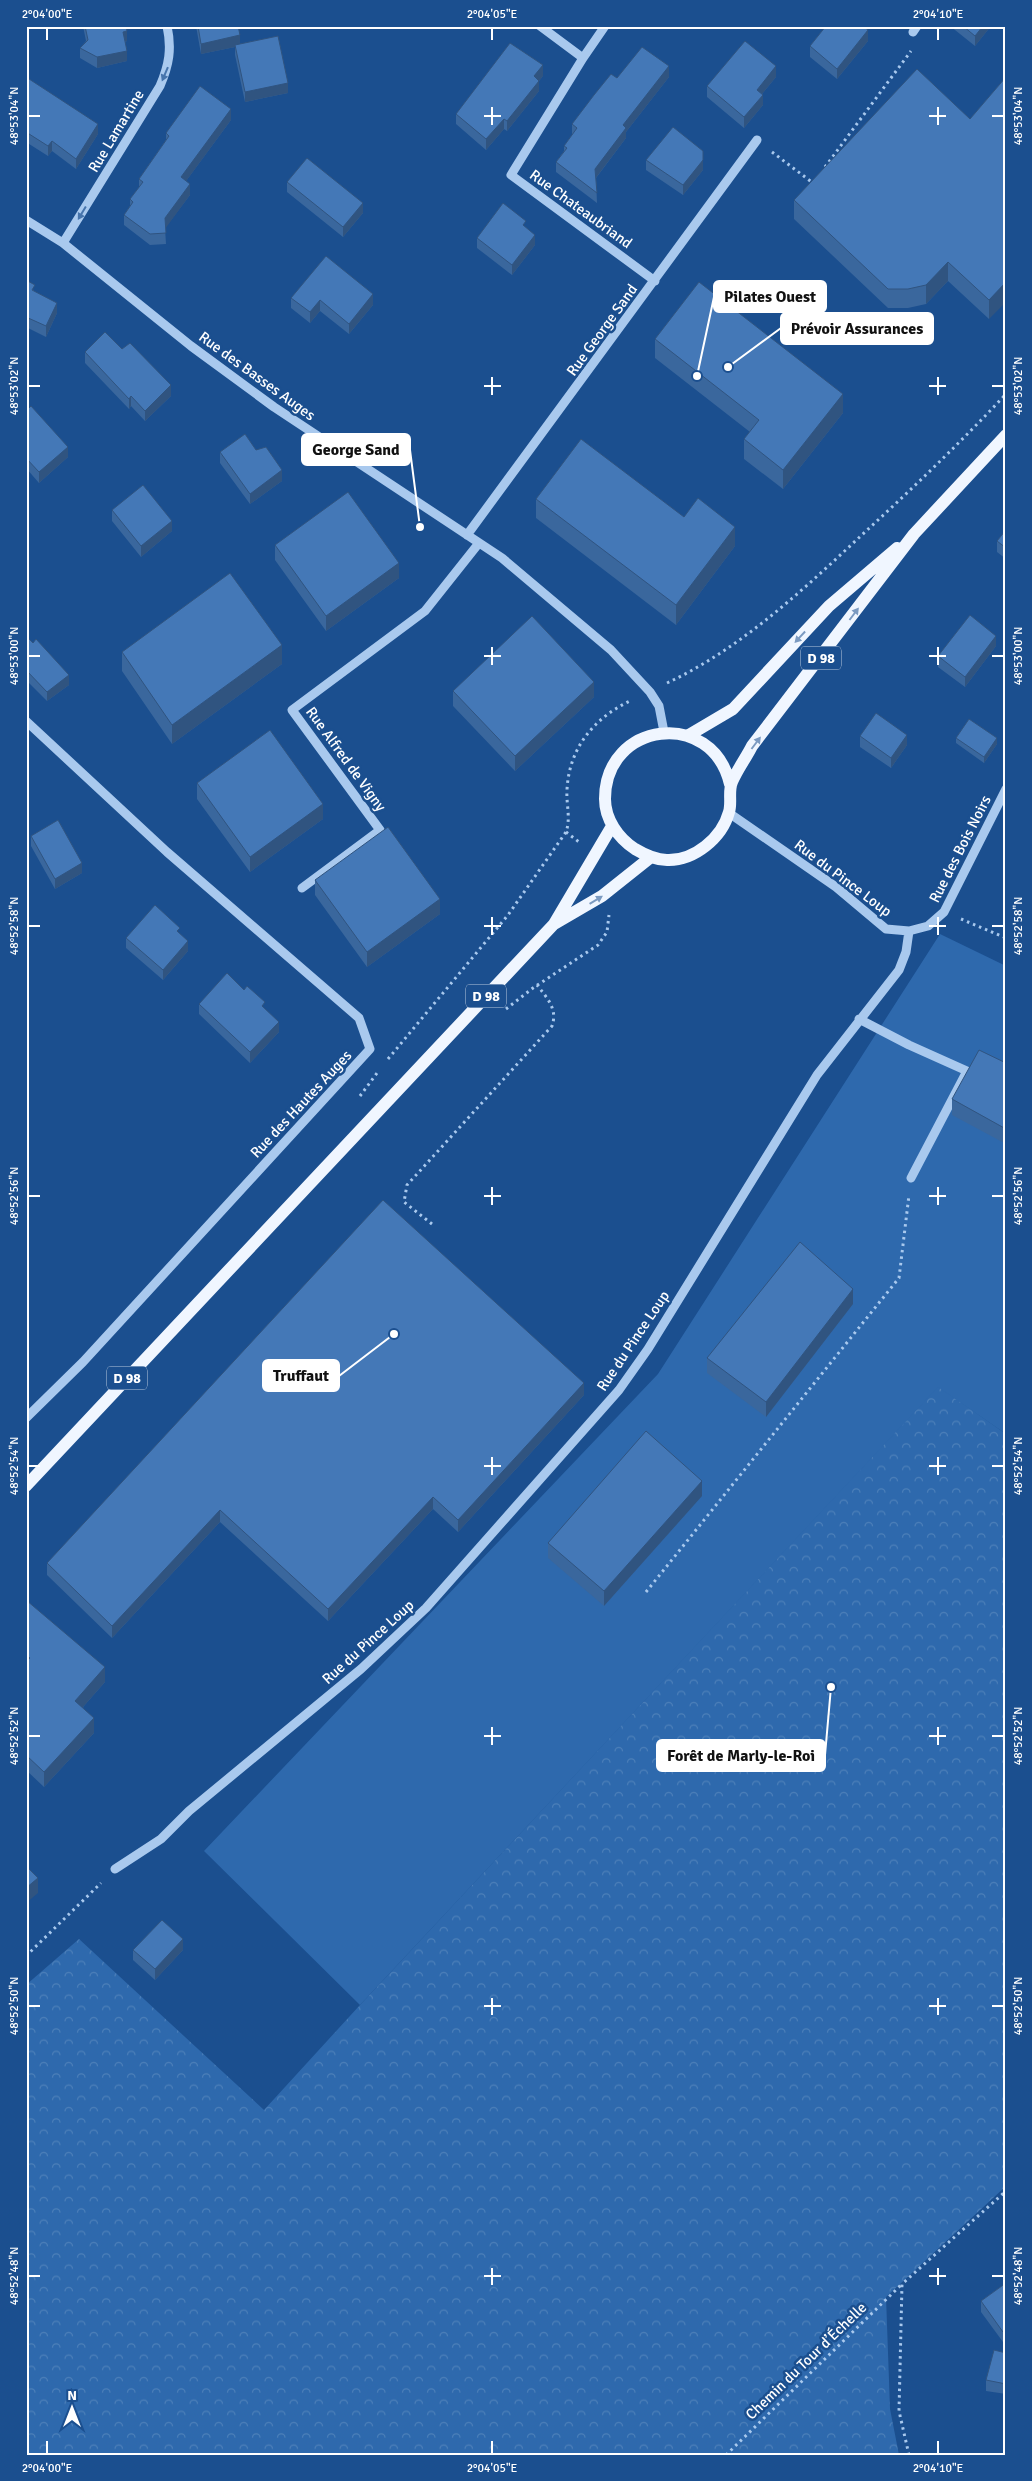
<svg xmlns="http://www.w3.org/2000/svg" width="1032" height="2481" viewBox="0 0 1032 2481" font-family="Signika,sans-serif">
  <defs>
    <pattern id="forest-crowns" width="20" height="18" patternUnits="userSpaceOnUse" patternTransform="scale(1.25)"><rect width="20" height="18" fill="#2e69ad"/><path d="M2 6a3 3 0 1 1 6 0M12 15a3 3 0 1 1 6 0" fill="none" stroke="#4d80b9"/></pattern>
  </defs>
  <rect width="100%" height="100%" fill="#1b4f8f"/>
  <path fill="url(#forest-crowns)" d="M938,1386l68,48v752l-120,111 4,112 9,46h-873v-470l53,-46 185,171 96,-105z"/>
  <path fill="#2e69ad" d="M940,934l66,32v468l-68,-47 -578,618 -156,-154 454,-477z"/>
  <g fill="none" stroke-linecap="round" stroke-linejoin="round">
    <path stroke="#a9c9ee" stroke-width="3" stroke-dasharray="2.5 4" stroke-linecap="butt" d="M772,152l41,31
      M825,167l86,-116
      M667,683c75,-35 138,-95 198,-151 48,-44 96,-90 141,-138
      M566,832l13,10
      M961,919l45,19
      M506,1009l27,-21 65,-43 9,-13 2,-17
      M388,1059l120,-144 58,-83c5,-14 0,-28 1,-42 2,-43 28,-73 65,-90
      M360,1096l17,-23
      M432,1224l-28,-22 3,-17 145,-159c6,-17 -5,-28 -15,-41
      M646,1592l253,-314 10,-83
      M26,1956l75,-73
      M726,2455l175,-170
      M909,2455l-10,-44 3,-127 104,-93"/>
    <path stroke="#a9c9ee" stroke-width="9" d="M540,26l43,32
      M605,26l-22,32 -72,117 144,106
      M913,32l4,-6
      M26,220l37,23 128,103 83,61 228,151 109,92 39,42 9,14 5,26
      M63,243l97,-157c9,-21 12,-37 7,-60
      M467,535l290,-395
      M26,721l141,131 192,166 11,31 -287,313 -57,56
      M729,813l107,74 50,42 23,2 19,-5 16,-14 62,-123
      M302,888l78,-58 -88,-120 133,-99 54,-68
      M859,1019l50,26 58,26 -56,107
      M115,1869l46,-30 28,-28 172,-142 65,-61 193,-218 29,-41 169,-274 82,-105 7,-18 3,-21"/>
    <path stroke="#f0f6ff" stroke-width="12" d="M689,735l44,-26 96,-103 68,-58
      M730,784c-18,-76 -125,-63 -125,15 0,20 13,39 30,50 10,6 20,11 32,11 27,1 55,-22 62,-48 3,-9 -1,-21 3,-30 5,-12 14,-24 20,-36l162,-212 92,-99
      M554,924l48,-28 49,-39
      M26,1486l528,-562 58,-98"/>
  </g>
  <path fill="#3a679d" d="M83,26h43l1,15 -2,1 2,19 -30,7 -17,-10v-10l6,-7z
    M196,26h42l2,18 48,49 -43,9 -10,-47v-8l-34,7z
    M826,26h40l-1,2 3,13 -31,38 -27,-22v-11z
    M950,26h41l-16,20z
    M543,76l-4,5v10l-32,40 -3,-2 -18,21 -30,-26v-10z
    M26,77l72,57 -22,35 -24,-18 -4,5 -22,-14z
    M669,77l-43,55v6l-30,40 1,25 -41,-31v-10l8,-11v-5l8,-11v-11l45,-46z
    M776,77l-14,17 1,11 -19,23 -37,-31v-11z
    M1006,77l-17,242 -41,-38 -22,23 -18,4h-20l-94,-89v-19l176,-81z
    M231,120l-45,61 4,14 -25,33 1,16 -16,1 -26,-20v-10l6,-9v-7l9,-11v-9l27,-39v-7z
    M646,160l57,10 -20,25 -37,-25z
    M287,182l76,31 -20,24 -56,-45z
    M526,228l9,17 -23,30 -35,-27v-10z
    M26,280l9,12 22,21 -11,24 -20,-10z
    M291,298l82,7 -24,29 -29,-23 -10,12 -19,-15z
    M655,339l188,74 -60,76 -39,-30v-20l6,-7 -95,-74z
    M122,349l49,47 -26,25 -14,-15 -2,3 -44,-46v-11z
    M26,411l42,46 -29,26 -13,-15z
    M256,450l26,31 -32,23 -30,-41v-11z
    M536,499l148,18 51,29 -59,79 -140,-107z
    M112,510l60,21 -31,26 -29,-36z
    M1006,530v29l-9,-7v-11z
    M275,545l124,33 -73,53 -51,-71z
    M26,636l7,7 36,42 -22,16 -21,-21z
    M996,646l-31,41 -27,-20v-11z
    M122,652l160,12 -110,80 -50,-73z
    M453,691l141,6 -79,74 -62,-65z
    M860,736l47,9 -16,23 -31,-21z
    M956,738l41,6 -13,19 -28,-20z
    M197,783l126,36 -73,53 -53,-73z
    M31,836l51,37 -27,16 -24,-43z
    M315,880l125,34 -73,53 -52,-72z
    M180,934l8,17 -25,29 -37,-32v-10z
    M244,990l21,19 14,23 -29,31 -51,-49v-10z
    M1006,1063v81l-54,-29v-16z
    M853,1304l-87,113 -59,-44v-15z
    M584,1395l-126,137 -25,-23 -105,112 -108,-99 -108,116 -65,-63v-12z
    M702,1496l-98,110 -56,-48v-15z
    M26,1600l79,82 -22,25 11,26 -50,54 -18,-17z
    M133,1950h50l-28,30 -22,-20z
    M1006,2283v57l-3,2 -22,-30v-11z
    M1006,2353v41l-20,-3v-11z"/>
  <path fill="#305480" d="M983,26h8l-16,20v-10z
    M868,30v11l-31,38v-10z
    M127,31v10l-4,1v-10z
    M240,35v11l-39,8v-10z
    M127,51v10l-30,7v-11z
    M543,65v11l-4,5v10l-32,40v-10l27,-45z
    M669,66v11l-43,55v6l-31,41v-10l28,-44z
    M776,66v11l-19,23v-10z
    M288,83v10l-43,9v-10z
    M763,95v10l-19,23v-11z
    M231,109v11l-50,68v-11z
    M504,119v10l-18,21v-11z
    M98,124v10l-22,35v-10z
    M52,141v10l-4,5v-10z
    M703,151v19l-20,25v-10z
    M190,184v11l-25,34v-11z
    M363,203v10l-20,24v-10z
    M535,235v10l-23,30v-10z
    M948,262v19l-22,23v-19z
    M1006,282v20l-17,17v-19z
    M373,294v11l-24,29v-10z
    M320,300v11l-10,12v-11z
    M57,303v10l-11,24v-11z
    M171,385v11l-26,25v-10z
    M843,394v19l-60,76v-19z
    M131,396v10l-2,3v-10z
    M68,447v10l-29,26v-11z
    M282,470v11l-32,23v-10z
    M172,521v10l-31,26v-11z
    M735,527v19l-59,79v-20z
    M399,563v15l-73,53v-15z
    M996,636v10l-31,41v-10z
    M282,645v19l-110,80v-19z
    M69,675v10l-22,16v-9z
    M594,682v15l-79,74v-15z
    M907,735v10l-16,23v-10z
    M997,738v6l-13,19v-6z
    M323,804v15l-73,53v-15z
    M82,863v10l-27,16v-10z
    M440,899v15l-73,53v-15z
    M188,941v10l-25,29v-10z
    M279,1022v10l-29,31v-11z
    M853,1289v15l-87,113v-15z
    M584,1383v12l-126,137v-12z
    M702,1481v15l-98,110v-15z
    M433,1497v12l-105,112v-12z
    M220,1510v12l-108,116v-12z
    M105,1667v15l-30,34v-15z
    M94,1718v15l-50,54v-15z
    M38,1878v15l-12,10v-15z
    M183,1939v11l-28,30v-11z
    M1006,2330v10l-3,2v-10z"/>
  <path fill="#4478b7" stroke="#305480" d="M85,26h41l1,5 -4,1 4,19 -30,6 -17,-9 8,-8z
    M198,26h40l2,9 -39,9z
    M826,26h37l5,4 -31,39 -27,-23z
    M963,26h20l-8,10z
    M278,36l10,47 -43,9 -10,-47z
    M745,41l31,25 -19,24 6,5 -19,22 -37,-31z
    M510,43l33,22 -9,11 5,5 -32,40 -3,-2 -18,20 -30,-25z
    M642,47l27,19 -46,59 3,3 -31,41 2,24 -41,-31 11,-14 -3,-2 13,-18 -5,-4 22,-29 17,-21 6,4z
    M917,69l53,50 36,-42v205l-17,18 -41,-38 -22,23 -18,4h-20l-94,-89z
    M26,77l72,47 -22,35 -24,-18 -4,5 -22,-14z
    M200,86l31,23 -50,68 9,7 -25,34 1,15 -16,1 -26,-19 9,-13 -3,-3 13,-17 -4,-3 30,-43 -3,-3z
    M673,127l30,24v9l-20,25 -37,-25z
    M307,158l56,45 -20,24 -56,-45z
    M503,203l23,18 -3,4 12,10 -23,30 -35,-27z
    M326,256l47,38 -24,30 -29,-24 -10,12 -19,-14z
    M26,280l9,5 -3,5 25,13 -11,23 -20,-9z
    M699,282l144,112 -60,76 -39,-31 15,-19 -104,-81z
    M105,332l17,17 8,-6 41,42 -26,26 -14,-15 -2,3 -44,-47z
    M31,406l37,41 -29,25 -13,-14v-47z
    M245,434l11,16 10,-3 16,23 -32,24 -30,-42z
    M581,439l103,78 14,-19 37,29 -59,78 -140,-106z
    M143,485l29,36 -31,25 -29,-36z
    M348,492l51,71 -73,53 -51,-71z
    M1006,530v18l-9,-7z
    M230,573l52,72 -110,80 -50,-73z
    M970,615l26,21 -31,41 -27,-21z
    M532,616l62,66 -79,74 -62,-65z
    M26,636l7,7 3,-4 33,36 -22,17 -21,-22z
    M876,713l31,22 -16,23 -31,-22z
    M969,719l28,19 -13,19 -28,-19z
    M270,730l53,74 -73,53 -53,-74z
    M58,820l24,43 -27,16 -24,-43z
    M388,827l52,72 -73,53 -52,-72z
    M155,905l25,23 -3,3 11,10 -25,29 -37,-32z
    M227,973l17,17 3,-4 18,16 -3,4 17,16 -29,30 -51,-48z
    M979,1050l27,13v66l-54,-30z
    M383,1200l201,183 -126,137 -25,-23 -105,112 -108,-99 -108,116 -65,-63z
    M800,1242l53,47 -87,113 -59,-44z
    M646,1431l56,50 -98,110 -56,-48z
    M26,1600l79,67 -30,34 19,17 -50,54 -18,-17v-94l4,-3 -4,-3z
    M26,1866l12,12 -12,10z
    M162,1920l21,19 -28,30 -22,-19z
    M1006,2283v47l-3,2 -22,-31z
    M994,2350l12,3v31l-20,-4z"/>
  <defs><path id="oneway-solid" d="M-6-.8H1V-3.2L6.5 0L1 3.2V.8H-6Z" transform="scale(1.25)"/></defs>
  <g fill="#4674ac">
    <use href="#oneway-solid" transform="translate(165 74) rotate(113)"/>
    <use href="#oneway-solid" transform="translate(82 213) rotate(121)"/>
  </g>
  <g fill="#7b9ac1">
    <use href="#oneway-solid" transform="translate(854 614) rotate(-53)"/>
    <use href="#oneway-solid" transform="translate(800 637) rotate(133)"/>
    <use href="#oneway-solid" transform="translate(756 743) rotate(-53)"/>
    <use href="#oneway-solid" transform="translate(596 900) rotate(-31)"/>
  </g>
  <path fill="none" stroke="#fff" stroke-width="2" d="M47,28v12M492,28v12M938,28v12M492,107v18M938,107v18M28,116h12M484,116h17M929,116h17M992,116h12M492,377v18M938,377v18M28,386h12M484,386h17M929,386h17M992,386h12M492,647v18M938,647v18M28,656h12M484,656h17M929,656h17M992,656h12M492,917v18M938,917v18M28,926h12M484,926h17M929,926h17M992,926h12M492,1187v18M938,1187v18M28,1196h12M484,1196h17M929,1196h17M992,1196h12M492,1457v18M938,1457v18M28,1466h12M484,1466h17M929,1466h17M992,1466h12M492,1727v18M938,1727v18M28,1736h12M484,1736h17M929,1736h17M992,1736h12M492,1998v17M938,1998v17M28,2006h12M484,2006h17M929,2006h17M992,2006h12M492,2268v17M938,2268v17M28,2276h12M484,2276h17M929,2276h17M992,2276h12M47,2441v13M492,2441v13M938,2441v13"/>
  <g text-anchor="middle" stroke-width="5" stroke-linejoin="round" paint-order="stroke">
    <g fill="#1b4f8f" stroke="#bbcadd" stroke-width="1">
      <rect x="801" y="646.5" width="40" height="23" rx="4"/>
      <rect x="466" y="984.5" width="40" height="23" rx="4"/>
      <rect x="107" y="1366.5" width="40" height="23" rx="4"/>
    </g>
    <g font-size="14" font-weight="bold" fill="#fff">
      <text x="821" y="663">D 98</text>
      <text x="486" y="1001">D 98</text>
      <text x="127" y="1383">D 98</text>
    </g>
    <g font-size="15" fill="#fff" stroke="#1b4f8f">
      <text transform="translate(116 131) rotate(-59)" y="5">Rue Lamartine</text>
      <text transform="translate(581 209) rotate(36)" y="5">Rue Chateaubriand</text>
      <text transform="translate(602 330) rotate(-54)" y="5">Rue George Sand</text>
      <text transform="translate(257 376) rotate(36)" y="5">Rue des Basses Auges</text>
      <text transform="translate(346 759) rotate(54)" y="5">Rue Alfred de Vigny</text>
      <text transform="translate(960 849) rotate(-63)" y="5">Rue des Bois Noirs</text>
      <text transform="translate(843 878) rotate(37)" y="5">Rue du Pince Loup</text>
      <text transform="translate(301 1104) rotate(-47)" y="5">Rue des Hautes Auges</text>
      <text transform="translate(633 1341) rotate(-56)" y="5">Rue du Pince Loup</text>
      <text transform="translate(368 1642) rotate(-42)" y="5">Rue du Pince Loup</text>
      <text transform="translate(806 2361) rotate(-44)" y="5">Chemin du Tour d’Échelle</text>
    </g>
  </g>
  <path fill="none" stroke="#fff" stroke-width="2" d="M697 376L714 297M728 367L781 328M420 527L410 450M394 1334L339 1376M831 1687L825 1755"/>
  <g fill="#fff" stroke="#1b4f8f" stroke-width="2">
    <circle cx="697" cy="376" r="5"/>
    <circle cx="728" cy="367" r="5"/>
    <circle cx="420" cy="527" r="5"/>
    <circle cx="394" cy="1334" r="5"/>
    <circle cx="831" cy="1687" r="5"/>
  </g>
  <g fill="#fff" stroke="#fff" stroke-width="2">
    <rect x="714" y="281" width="112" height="31" rx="5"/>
    <rect x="781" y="313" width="152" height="31" rx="5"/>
    <rect x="302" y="434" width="108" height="31" rx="5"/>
    <rect x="263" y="1360" width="76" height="31" rx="5"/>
    <rect x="657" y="1740" width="168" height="31" rx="5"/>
  </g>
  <g font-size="16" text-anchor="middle" font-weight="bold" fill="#111">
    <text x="770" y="302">Pilates Ouest</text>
    <text x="857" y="334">Prévoir Assurances</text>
    <text x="356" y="455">George Sand</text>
    <text x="301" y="1381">Truffaut</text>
    <text x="741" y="1761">Forêt de Marly-le-Roi</text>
  </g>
  <rect width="1032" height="2481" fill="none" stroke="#1b4f8f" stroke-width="55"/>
  <g transform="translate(72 2408)" stroke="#1b4f8f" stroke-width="4" paint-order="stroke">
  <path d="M0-4L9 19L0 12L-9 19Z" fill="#ffffff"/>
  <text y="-8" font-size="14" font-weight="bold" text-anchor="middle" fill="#ffffff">N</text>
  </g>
  <rect x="28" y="28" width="976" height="2426" fill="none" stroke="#fff" stroke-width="2"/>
  <g font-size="12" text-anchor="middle" fill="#fff">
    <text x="47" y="18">2°04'00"E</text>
    <text x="492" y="18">2°04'05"E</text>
    <text x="938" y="18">2°04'10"E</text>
    <text transform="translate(14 116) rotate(-90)" y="4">48°53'04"N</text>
    <text transform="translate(1018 116) rotate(-90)" y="4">48°53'04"N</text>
    <text transform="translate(14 386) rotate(-90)" y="4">48°53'02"N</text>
    <text transform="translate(1018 386) rotate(-90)" y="4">48°53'02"N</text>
    <text transform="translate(14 656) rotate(-90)" y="4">48°53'00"N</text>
    <text transform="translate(1018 656) rotate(-90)" y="4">48°53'00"N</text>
    <text transform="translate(14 926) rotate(-90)" y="4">48°52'58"N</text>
    <text transform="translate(1018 926) rotate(-90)" y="4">48°52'58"N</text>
    <text transform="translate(14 1196) rotate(-90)" y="4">48°52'56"N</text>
    <text transform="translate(1018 1196) rotate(-90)" y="4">48°52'56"N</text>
    <text transform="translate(14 1466) rotate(-90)" y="4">48°52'54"N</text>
    <text transform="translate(1018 1466) rotate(-90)" y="4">48°52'54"N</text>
    <text transform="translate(14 1736) rotate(-90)" y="4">48°52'52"N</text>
    <text transform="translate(1018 1736) rotate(-90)" y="4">48°52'52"N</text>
    <text transform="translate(14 2006) rotate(-90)" y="4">48°52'50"N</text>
    <text transform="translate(1018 2006) rotate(-90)" y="4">48°52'50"N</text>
    <text transform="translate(14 2276) rotate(-90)" y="4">48°52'48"N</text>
    <text transform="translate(1018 2276) rotate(-90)" y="4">48°52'48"N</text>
    <text x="47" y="2472">2°04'00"E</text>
    <text x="492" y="2472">2°04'05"E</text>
    <text x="938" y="2472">2°04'10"E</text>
  </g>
</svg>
